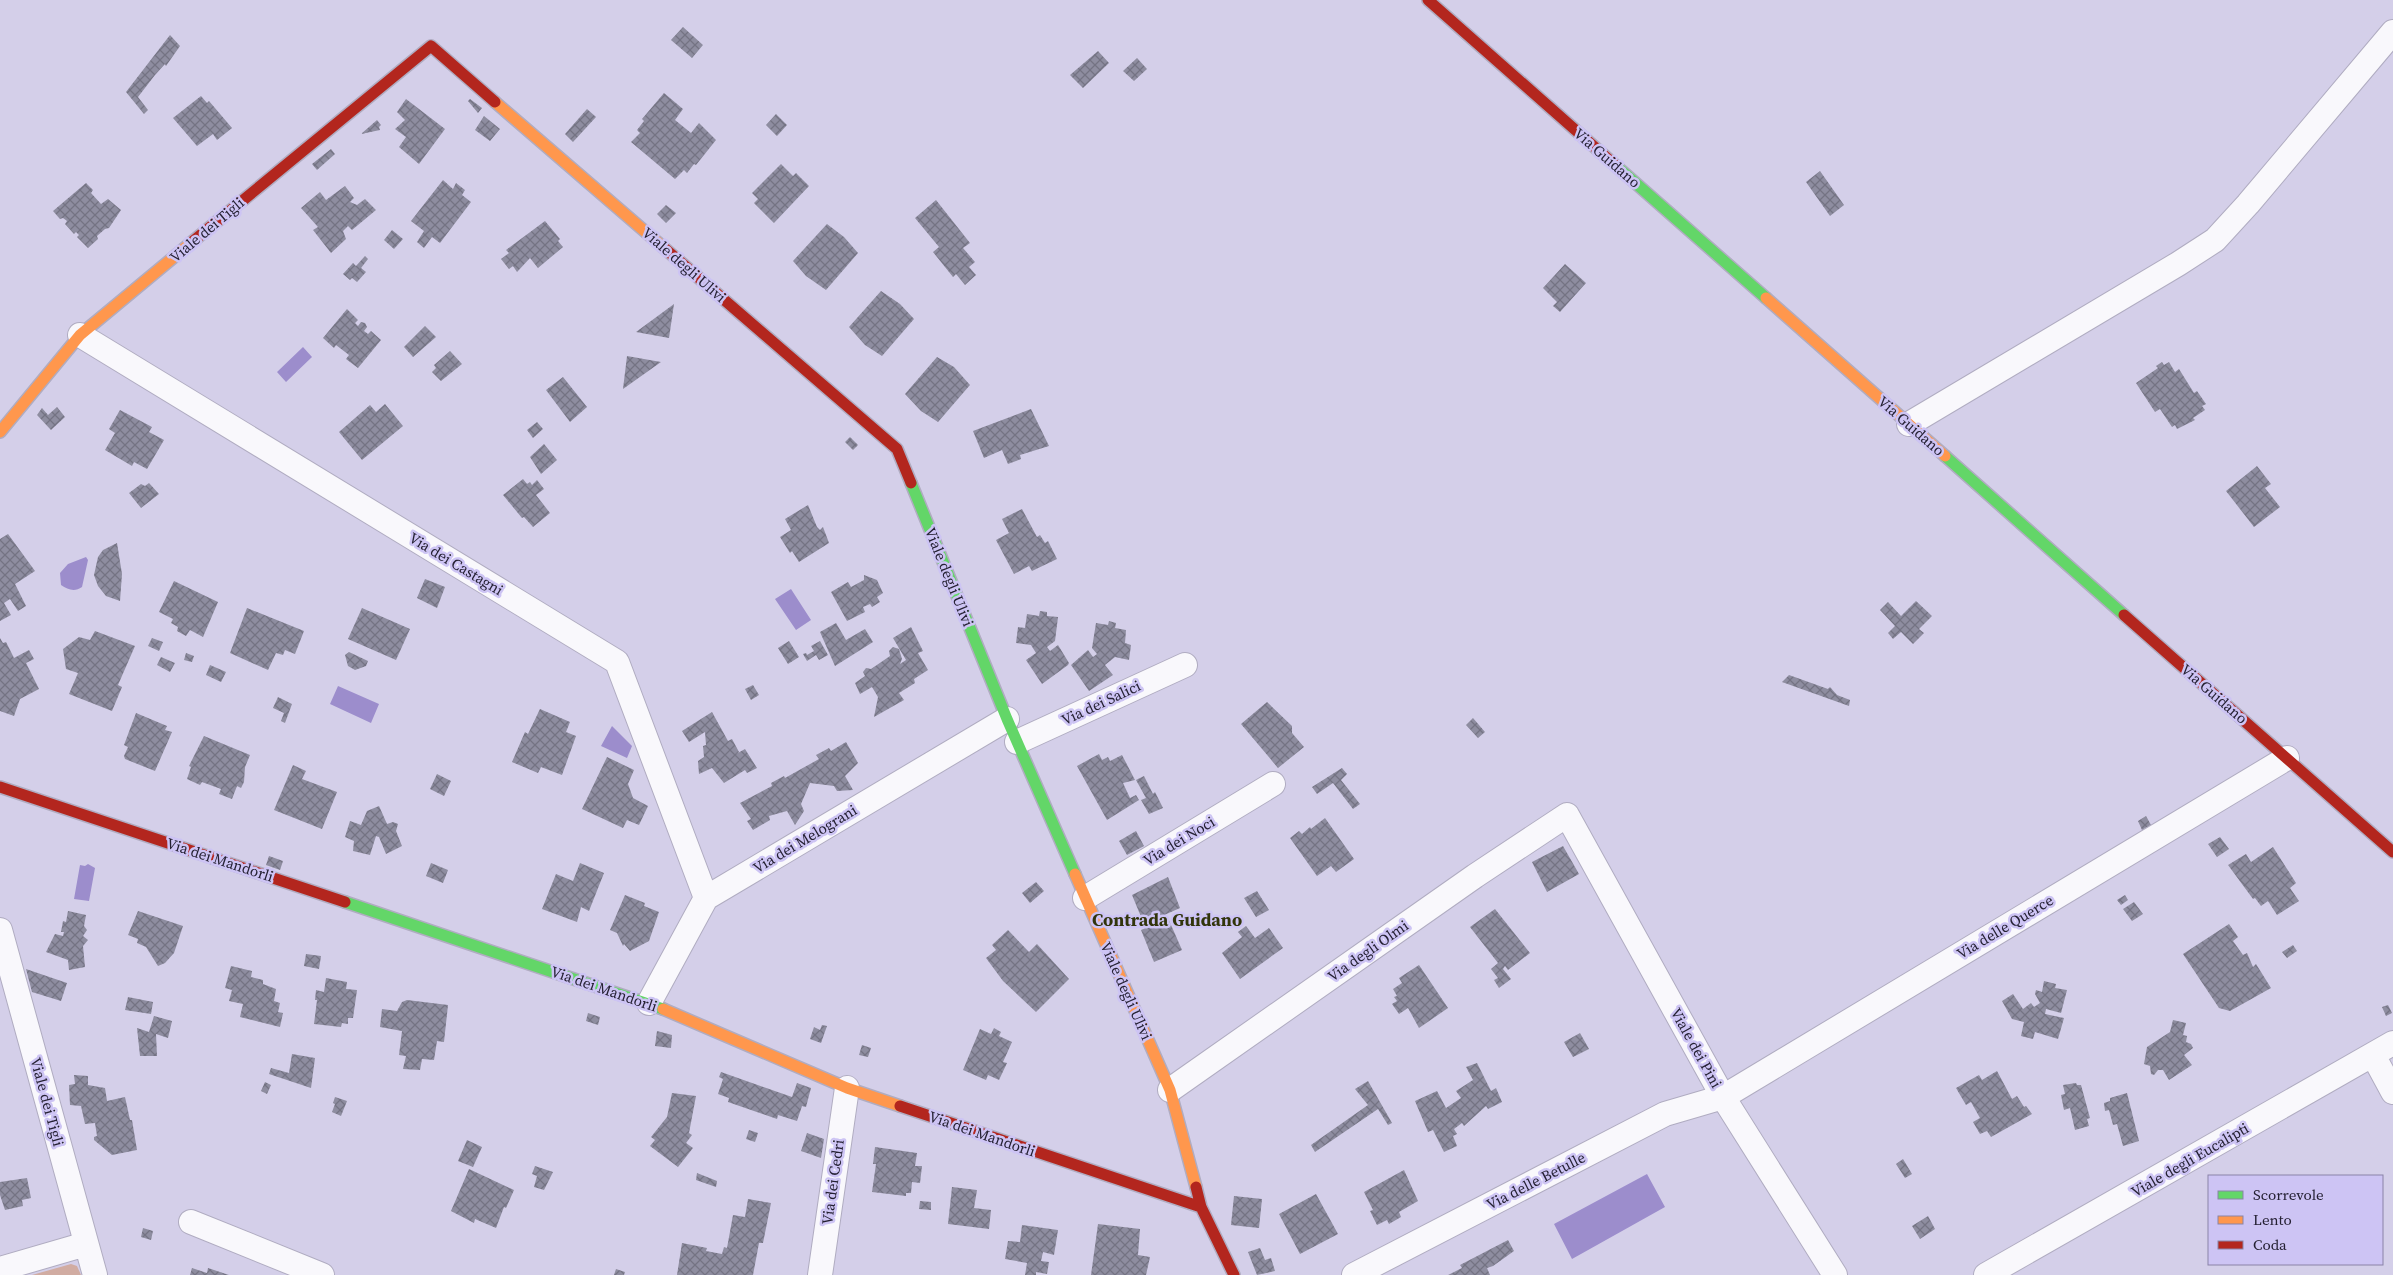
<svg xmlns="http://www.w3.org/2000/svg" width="2393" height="1275" viewBox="0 0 2393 1275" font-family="'Source Serif 4',serif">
  <defs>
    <pattern id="building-cross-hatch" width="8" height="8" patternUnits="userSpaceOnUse" patternTransform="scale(1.25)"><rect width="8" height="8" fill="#8e8da0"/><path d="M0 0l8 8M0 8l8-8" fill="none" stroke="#747383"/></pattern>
  </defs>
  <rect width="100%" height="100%" fill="#d4cfe9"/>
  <path fill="#d1aca2" d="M71,1264l6,2 4,9h-49z"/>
  <path fill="#9c8dcc" d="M303,347l9,10 -26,25 -9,-10z
    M86,557l2,3 -6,27c-7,5 -14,3 -21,-2l-1,-12 8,-9z
    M791,589l20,31 -15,10 -21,-31z
    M338,686l41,18 -8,19 -41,-19z
    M612,726l20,20 -5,12 -26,-12z
    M88,864l7,4 -6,33 -15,-2 6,-34 5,1z
    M1647,1174l18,33 -93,52 -18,-35z"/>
  <path fill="url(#building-cross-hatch)" d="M683,27l20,18 -11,13 -21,-18z
    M170,35l10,11 -14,20 -1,-2 -10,11 -17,22 10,13 -4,4 -18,-22z
    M1098,51l11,12 -26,25 -13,-13z
    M1137,58l10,11 -13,12 -11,-10z
    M664,93l19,16 -8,11 16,13 8,-10 17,17 -20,25 -2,-1 -7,9 -3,-3 -9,9 -44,-37 9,-9 -3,-3 7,-9 -2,-2z
    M201,96l6,7 2,-2 23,27 -15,12 -4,-6 -16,12 -24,-28z
    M406,99l39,30 -26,35 -20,-17 7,-10 -11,-8 10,-9 -8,-8z
    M470,99l12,9 -4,5 -10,-12z
    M587,109l9,8 -23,25 -8,-8z
    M776,114l11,11 -10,11 -11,-11z
    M484,116l16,13 -10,12 -15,-11z
    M377,120l4,5 -2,2 1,3 -19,4z
    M331,149l4,5 -18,16 -5,-6z
    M781,164l12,12 3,-3 13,13 -35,37 -20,-20 4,-4 -6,-6z
    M1820,171l24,34 -14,11 -24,-34z
    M443,180l10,9 3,-6 9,7 -3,5 9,7 -31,41 -8,-6 -8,11 -7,-6 7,-11 -13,-10z
    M86,183l7,7 -2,3 10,11 7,-5 13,11 -12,18 -4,1 -8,7 1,3 -10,9 -11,-11 2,-2 -3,-3 -2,2 -9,-10 2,-3 -4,-3 -3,1 -7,-8z
    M345,186l9,12 -4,4 7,3 8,-6 11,11 -24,20 -4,-4 -5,5 3,8 -15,14 -18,-23 5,-3 -17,-19 19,-16 6,8z
    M936,200l34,43 -7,5 12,14 -6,5 7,8 -11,10 -9,-11 -3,3 -20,-25 6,-5 -24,-29z
    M666,205l10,8 -10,10 -9,-9z
    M545,221l15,18 -2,2 5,6 -25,21 -8,-10 -13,14 -4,-6 -4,3 -8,-10 8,-6 -3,-3z
    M827,224l17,13 14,16 -32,37 -20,-14 -13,-15z
    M392,230l11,9 -9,10 -10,-9z
    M365,256l3,3 -7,9 5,4 -9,10 -5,-4 -2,2 -7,-6 10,-11 3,3z
    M1565,264l21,19 -26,29 -7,-6 4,-4 -14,-14z
    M881,291l19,13 14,15 -32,37 -17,-11 -16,-18z
    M674,304l-5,34 -33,-6z
    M347,309l11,11 -3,3 3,3 3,-4 4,1 2,4 -3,4 4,3 3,-3 10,9 -23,28 -12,-9 3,-4 -13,-10 -2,3 -11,-10z
    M425,326l11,11 -23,20 -9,-10z
    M450,351l12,13 -21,17 -9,-9 4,-4 -2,-3z
    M627,356l34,6 -38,27z
    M937,357l17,10 16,18 -32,37 -17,-11 -16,-17z
    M2162,362l2,3 5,-3 6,10 4,-3 15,24 3,-2 9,13 -4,2 3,4 -12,8 2,2 -18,9 -2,-4 -3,2 -12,-18 -5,3 -19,-29 22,-15 -2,-2z
    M563,377l24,30 -17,15 -24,-32z
    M385,404l18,22 -41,34 -23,-28 31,-27 6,7z
    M57,407l8,10 -14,13 -14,-15 5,-7 6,7z
    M1031,409l18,37 -29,9 1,4 -13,5 -6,-14 -18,8 -11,-27z
    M120,410l32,17 -3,5 15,8 -17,29 -13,-7 -2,4 -27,-16 10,-17 -6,-4z
    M537,422l6,7 -10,9 -6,-8z
    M850,437l8,8 -5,5 -8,-8z
    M544,444l13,16 -16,14 -11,-17z
    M2257,466l14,18 -6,4 15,19 -26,20 -28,-36z
    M523,479l4,5 3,-2 2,3 5,-5 7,9 -8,6 14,18 -17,14 -9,-10 -2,1 -19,-23z
    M149,483l10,11 -18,14 -12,-15 12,-9 4,2z
    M808,505l9,22 3,3 3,-3 6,16 -30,19 -7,-11 -2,2 -10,-16 11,-7 -6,-11z
    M1022,509l15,28 3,-2 5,8 3,-2 9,18 -25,12 -3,-5 -15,8 -18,-34 13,-7 -7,-14z
    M8,534l27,37 -20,13 11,22 -8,5 -8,-12 -6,4 7,12 -11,6v-82z
    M117,543l5,31 -2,27 -14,-5 -8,-10 -4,-11 4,-18 5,-7z
    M864,575l13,5 6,13 -6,4 3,5 -8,5 -2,-3 -7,3 2,5 -18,9 -16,-29 17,-10 3,5 13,-7z
    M425,579l20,8 -8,21 -20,-10z
    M174,581l44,21 -15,35 -13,-7 -4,6 -9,-5 1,-4 -7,-4 2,-4 -14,-7z
    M1916,601l16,15 -13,13 5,4 -11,11 -12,-12 -8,7 -5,-6 7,-7 -15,-16 8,-8 13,14z
    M247,608l57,23 -9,23 -10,-4 -2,5 -7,-2 -8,17 -38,-17z
    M362,608l48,21 -14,31 -48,-21z
    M1040,611l7,1v4l11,1 -3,24 -8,6 3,4 8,-6 11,18 -1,2 -26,19 -16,-24 10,-7 -5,-8 -15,-2 2,-16 7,1 2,-14 12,2z
    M1109,621l7,2 -1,5 11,2 -1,13 6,2 -2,15 -14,-3 -10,8 8,10 -24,16 -18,-26 17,-15 5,7 4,-3 -5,-6 4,-25 12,2z
    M836,623l10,17 19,-11 8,13 -38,24 -15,-34z
    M911,627l12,24 -5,2 10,17 -14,9 1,4 -16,10 5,7 -30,17 4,-20 -6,-10 -12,7 -5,-11 10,-7 -2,-4 3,-4 5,1 19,-13 -1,-5 4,-4 6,2 3,10 -2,5 6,-4 -13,-22z
    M95,631l40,15 -17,39 4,2 -10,24 -43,-17 9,-21 -12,-4 -3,-20 16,-12 11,3z
    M0,638l3,5 3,-1 8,16 15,-8 5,9 -8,4 13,26 -19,10 -6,17 -14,-5z
    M152,638l11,4 -4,9 -11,-5z
    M789,641l10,16 -11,7 -10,-16z
    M820,641l8,14 -9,5 -3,-5 -9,6 -4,-7 3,-1 1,2 7,-4 -3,-5z
    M349,652l19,9 -2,5 -11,4 -7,-4 -3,-11z
    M186,653l8,3 -2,6 -8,-2z
    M161,657l14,6 -5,9 -13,-7z
    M210,665l16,7 -5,10 -15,-7z
    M1789,675l39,14 2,-2 7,8 13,5 -1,6 -67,-24z
    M753,685l6,10 -8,5 -6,-11z
    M278,697l14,7 -7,19 -4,-2 3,-8 -11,-5z
    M1267,702l25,24v7l12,14 -26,21 -37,-44z
    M540,709l30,13 -4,10 10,4 -14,39 -21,-8 -3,6 -26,-11 13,-30 3,2z
    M712,712l16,29 4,-2 7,13 -3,2 9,-5 12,19 -10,5 -2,-3 -21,13 -12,-15 -13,6 -1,-13 6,-4 -1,-11 3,-1 -1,-13 -16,10 -7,-11z
    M136,713l31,13 -2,4 7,2 -17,39 -30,-12 -1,-3 4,-9 -4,-2z
    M1473,718l12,14 -7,6 -12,-13z
    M204,736l46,19 -5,12 -1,15 -3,6 -4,-2 -5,13 -13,-5 2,-5 -19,-7 -2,3 -13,-6 4,-12 -2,-1z
    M846,742l12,21 -13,13 8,14 -16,1 -3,-5 -24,-3 -9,21 3,7 -9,14 -8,-14 -18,5 1,4 -17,10 -6,-9 4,-2 -11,-16 32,-17 -1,-3 13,-7 1,2 34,-19 -3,-4 13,-7 2,3z
    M1099,754l3,6 6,-3 2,4 12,-6 13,25 -12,3 7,15 6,-3 3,5 -32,20 -30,-54z
    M607,757l27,13 -6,14 5,14 15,8 -9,19 -12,-5 -4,8 -41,-19z
    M293,765l13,6 -4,8 35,13 -15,37 -48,-19z
    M1342,768l5,6 -6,6 19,24 -7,5 -20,-26 -16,11 -5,-7z
    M437,774l14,7 -7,15 -14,-7z
    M1144,776l9,18 2,-2 8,16 -14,6 -8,-14 5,-2 -10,-18z
    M379,806l8,18 6,-2 5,2 -2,7 6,15 -16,8 -7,-17 -3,-1 -6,19 -17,-4 1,-10 -9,-4 5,-16 11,4 6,-14z
    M2146,816l5,9 -9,5 -4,-9z
    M1325,818l29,41 -18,13 -5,-6 -14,10 -27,-38 9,-7 3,3 8,-7 1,2z
    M1136,831l8,15 -17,9 -8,-14z
    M2220,837l9,12 -12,8 -9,-13z
    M1563,846l16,28 -32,18 -15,-30z
    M2273,847l23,36 -6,5 9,13 -22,14 -9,-14 -7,5 -6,-8 -2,1 -25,-34 18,-11 5,8z
    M269,856l14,5 -3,9 -14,-5z
    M431,863l17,7 -5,13 -17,-7z
    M580,863l24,10 -15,38 -8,-4 -4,15 -35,-13 14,-35 17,7z
    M1168,877l12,31 -36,16 -12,-29z
    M1036,882l8,9 -14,12 -8,-10z
    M1257,891l12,19 -13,7 -12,-19z
    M625,895l20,8 -1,3 15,6 -10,29 -19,10 -6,-7 -1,2 -6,-13 -7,-3z
    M2125,895l3,5 -7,5 -4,-5z
    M2134,902l9,12 -11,7 -9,-12z
    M1495,909l35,44 -22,17 -3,-4 -2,3 8,10 -12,9 -5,-8 4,-2 -7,-9 7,-6 -28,-36z
    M68,911l18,4 -2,11 3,4 -4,6 5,4 -5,6 2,21 -16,3 -1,-10 -22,-8 9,-18 8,2 1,-4h-3l2,-11 3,1z
    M138,911l45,15 -9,27 -9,10 -7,3 -12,-19 -9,-4 1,-4 -10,-4z
    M1168,918l14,32 -28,12 -13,-32z
    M2229,924l9,13 -5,4 10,14 4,-2 6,14 3,-3 15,24 -41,23 -11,-3 -36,-54z
    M1246,926l9,12 14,-10 14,20 -43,31 -18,-26 20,-16 -4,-5z
    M1008,930l21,22 8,-8 32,35 -33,33 -33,-31 -17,-23 10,-8 -4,-5z
    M2293,945l4,6 -10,7 -5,-6z
    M306,954l15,2 -2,13 -15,-3z
    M1419,965l29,43 -29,20 -11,-20 -9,6 -7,-10 5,-3 -3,-4 3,-1 -4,-7 9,-6 -3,-5z
    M231,966l21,5 -1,6 12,3v4l13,5 -2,12 6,2 -2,9 5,1 -3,14 -40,-10 3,-13 -14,-3 3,-11 -7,-2z
    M26,969l41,14 -6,18 -29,-9z
    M326,978l21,4 -1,7 11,1 -4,28h-5v6l-6,-1 -1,4 -27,-3 3,-24h-2l1,-10 8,2z
    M2044,981l12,3 -1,4 12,2 -6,23 -15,-4 -1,5 19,4 -6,21 -23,-7 -2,7 -12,-3 3,-14 -12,-3 -10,-18 11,-7 10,15 8,-6 3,4 6,-4 -5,-9 1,-4 6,2z
    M128,997l25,5 -2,12 -26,-4z
    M407,1000l41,5 -4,37 -7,-1 -3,19 -12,-1 -2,11 -17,-1 3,-13 -7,-1 3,-24 -22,-4 2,-18 15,2 5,-9z
    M2388,1005l4,8 -6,3 -4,-9z
    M588,1013l12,4 -2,8 -12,-4z
    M154,1016l18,5 -4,17 -12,-4 1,22h-17l-3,-28 12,4z
    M2173,1020l13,3 -3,12 4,1 -1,6 5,2 2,4 -9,7 8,10 -23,15 -6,-10h-5l-4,5 -3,-1 -1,-8 -6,-2 3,-17 23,-15z
    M822,1025l5,1 -6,17 -11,-4 4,-12 6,3z
    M994,1028l7,4 -2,4 13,6 -9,20 4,1 -8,17 -11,-5 -2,5 -23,-10 17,-41 11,5z
    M657,1031l15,4 -1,13 -16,-2z
    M1580,1033l9,16 -16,8 -9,-15z
    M862,1045l9,3 -3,9 -9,-2z
    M292,1054l23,4 -4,30 -42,-14 2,-6 18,5z
    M1477,1063l14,28 5,-3 6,14 -14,7 -2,-3 -22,20 -2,-3 -8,6 3,5 -4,2 4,10 -13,6 -11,-22 -5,2 -13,-31 22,-10 9,17 15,-10 -5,-7 17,-11 -7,-13z
    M1997,1071l15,28 5,-3 7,11 2,-1 6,8 -41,23 -4,-6 -7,3 -7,-12 7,-4 -9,-16 -5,3 -10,-17 23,-13 3,5z
    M721,1072l71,25 5,-14 14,5 -5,19 -4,-1 -5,15 -19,-6 -1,4 -49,-17 1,-4 -11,-4 5,-15 -4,-2z
    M74,1075l14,1v9l17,3 2,13 18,-4 5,23h2l5,30 -25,5 -18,-15v-3l3,-1 -2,-13 -10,1 -4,-18 -11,-1 -1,-20 6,-1z
    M1368,1081l24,42 -4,2 -10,-16 -63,43 -4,-7 57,-40 -13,-16z
    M265,1082l6,3 -4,9 -6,-3z
    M2076,1083l1,2h4l9,33 -3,1 2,7 -14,4 -5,-22 -6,2 -3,-15 4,-1 -2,-9z
    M672,1093l24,3 -7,37 3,2 -6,8 7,5 -15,19 -28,-21 5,-6 -4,-3 16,-20z
    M2127,1093l12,48 -16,5 -6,-22 -4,1 -4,-15 -4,1 -1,-8 6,-2v-3z
    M335,1097l12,4 -6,15 -9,-4 3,-8 -2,-1z
    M749,1130l9,3 -3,9 -9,-3z
    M807,1133l17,6 -3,19 -20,-7z
    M467,1140l15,7 -9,20 -15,-6z
    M875,1147l42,6 -2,13h7l-2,17 -8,-1 -1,11h-5v3l-34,-4 4,-28h-3z
    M1903,1159l9,15 -7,4 -9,-14z
    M535,1166l18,6 -9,18 -10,-3 3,-11 -5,-2z
    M469,1169l45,21 -8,18 -2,-1 -8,21 -21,-9 -1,4 -23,-12z
    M1404,1170l14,31 -19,11 2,5 -12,7 -2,-4 -10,5 -7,-14 3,-1 -9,-18z
    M697,1173l20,8 -1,6 -20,-7z
    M27,1178l4,20 -9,2 1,6 -18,4 -5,-15v-13z
    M952,1187l25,3 -3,18 17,2 -2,19 -41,-5z
    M1316,1194l22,40 -38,20 -21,-40z
    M1234,1196l28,3 -3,29 -28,-3z
    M748,1199l23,4 -8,40h-4l-6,32h-76l5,-32 25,5 -1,3 16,3 2,-7 3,1 6,-33 12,2z
    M920,1201l11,1v8l-12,-1z
    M1928,1216l7,13 -15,10 -8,-13z
    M1098,1224l42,5 -2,26 12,2 -4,18h-55z
    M1022,1225l36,5 -4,25 -11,-3 -2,9 8,1 -2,12 -11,-2v3h-11l2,-12 -22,-4 3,-18 12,1z
    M143,1228l10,3 -2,9 -10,-3z
    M1508,1240l6,11 -21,15 -6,2 3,7h-42l14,-7 -2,-3z
    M1260,1248l5,12 6,-2 4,13 -18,4 -9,-23z
    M192,1268l15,5 1,-5 21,7h-39z
    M616,1269l9,3 -1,3h-10z"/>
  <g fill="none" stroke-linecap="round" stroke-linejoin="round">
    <defs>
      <path id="street" d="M80,335l537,327 89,236
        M1909,424l269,-160 37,-24 33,-36 145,-172
        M1017,742l168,-77
        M1085,898l188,-114
        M0,930l95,345
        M649,1003l57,-105 301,-179
        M2373,1055l20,37
        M1170,1090l305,-214 92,-61 156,282 112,178
        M191,1222l131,53
        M0,1269l86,-25
        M820,1275l27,-187
        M1354,1275l311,-161 58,-17 564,-339
        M1986,1275l407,-232"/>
      <path id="fast" d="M1615,165l151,133
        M1945,456l179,159
        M911,483l96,236 68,155
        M345,902l318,107"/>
      <path id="slow" d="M495,102l168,145
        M1766,298l179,158
        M0,432l80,-97 112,-93
        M1075,874l95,216 26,97
        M663,1009l184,79 53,18"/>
      <path id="jam" d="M1428,0l187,165
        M192,242l239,-196 64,56
        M663,247l234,202 14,34
        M2124,615l269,237
        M0,787l345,115
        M900,1106l301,101
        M1196,1187l5,20 33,68"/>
    </defs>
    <use href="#street" stroke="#b0acc1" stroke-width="26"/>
    <use href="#fast" stroke="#b0acc1" stroke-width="14"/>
    <use href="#slow" stroke="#b0acc1" stroke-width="14"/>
    <use href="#jam" stroke="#b0acc1" stroke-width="14"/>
    <use href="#street" stroke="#f9f8fc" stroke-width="24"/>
    <use href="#fast" stroke="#63d668" stroke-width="11"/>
    <use href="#slow" stroke="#ff974d" stroke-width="11"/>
    <use href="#jam" stroke="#b3261e" stroke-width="11"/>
  </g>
  <g text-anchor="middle" stroke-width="5" stroke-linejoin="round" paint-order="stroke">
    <g font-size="15" fill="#252133" stroke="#cdc4f4">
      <text transform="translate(1607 158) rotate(41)" y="5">Via Guidano</text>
      <text transform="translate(207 230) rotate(-40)" y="5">Viale dei Tigli</text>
      <text transform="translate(684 265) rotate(41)" y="5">Viale degli Ulivi</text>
      <text transform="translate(1911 426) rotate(41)" y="5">Via Guidano</text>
      <text transform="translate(456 564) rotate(31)" y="5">Via dei Castagni</text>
      <text transform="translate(949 577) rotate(68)" y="5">Viale degli Ulivi</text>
      <text transform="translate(2214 694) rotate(41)" y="5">Via Guidano</text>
      <text transform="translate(1101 703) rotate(-25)" y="5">Via dei Salici</text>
      <text transform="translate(805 839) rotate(-31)" y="5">Via dei Melograni</text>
      <text transform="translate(1179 841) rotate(-31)" y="5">Via dei Noci</text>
      <text transform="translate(220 860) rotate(18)" y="5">Via dei Mandorli</text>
      <text transform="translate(2005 927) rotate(-31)" y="5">Via delle Querce</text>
      <text transform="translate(1368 951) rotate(-35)" y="5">Via degli Olmi</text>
      <text transform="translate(604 989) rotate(19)" y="5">Via dei Mandorli</text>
      <text transform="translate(1126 991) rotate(66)" y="5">Viale degli Ulivi</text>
      <text transform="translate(1696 1048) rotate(61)" y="5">Viale dei Pini</text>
      <text transform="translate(47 1102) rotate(75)" y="5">Viale dei Tigli</text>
      <text transform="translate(982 1134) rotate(19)" y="5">Via dei Mandorli</text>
      <text transform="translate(2190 1160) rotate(-30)" y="5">Viale degli Eucalipti</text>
      <text transform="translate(1536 1181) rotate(-27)" y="5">Via delle Betulle</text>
      <text transform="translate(833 1182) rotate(-82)" y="5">Via dei Cedri</text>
    </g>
    <g font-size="18" font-weight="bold" fill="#31340b" stroke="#cdc4f4">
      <text x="1167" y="926">Contrada Guidano</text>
    </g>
  </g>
  <rect x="2208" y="1175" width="175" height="90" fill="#cdc4f4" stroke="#8a83a7"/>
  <rect x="2218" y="1191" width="25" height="8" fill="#63d668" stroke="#8a83a7"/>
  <text x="2253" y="1200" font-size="15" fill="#252133">Scorrevole</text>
  <rect x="2218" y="1216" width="25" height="8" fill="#ff974d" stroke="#8a83a7"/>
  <text x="2253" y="1225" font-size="15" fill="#252133">Lento</text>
  <rect x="2218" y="1241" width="25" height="8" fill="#b3261e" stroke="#8a83a7"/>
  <text x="2253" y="1250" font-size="15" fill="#252133">Coda</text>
</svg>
